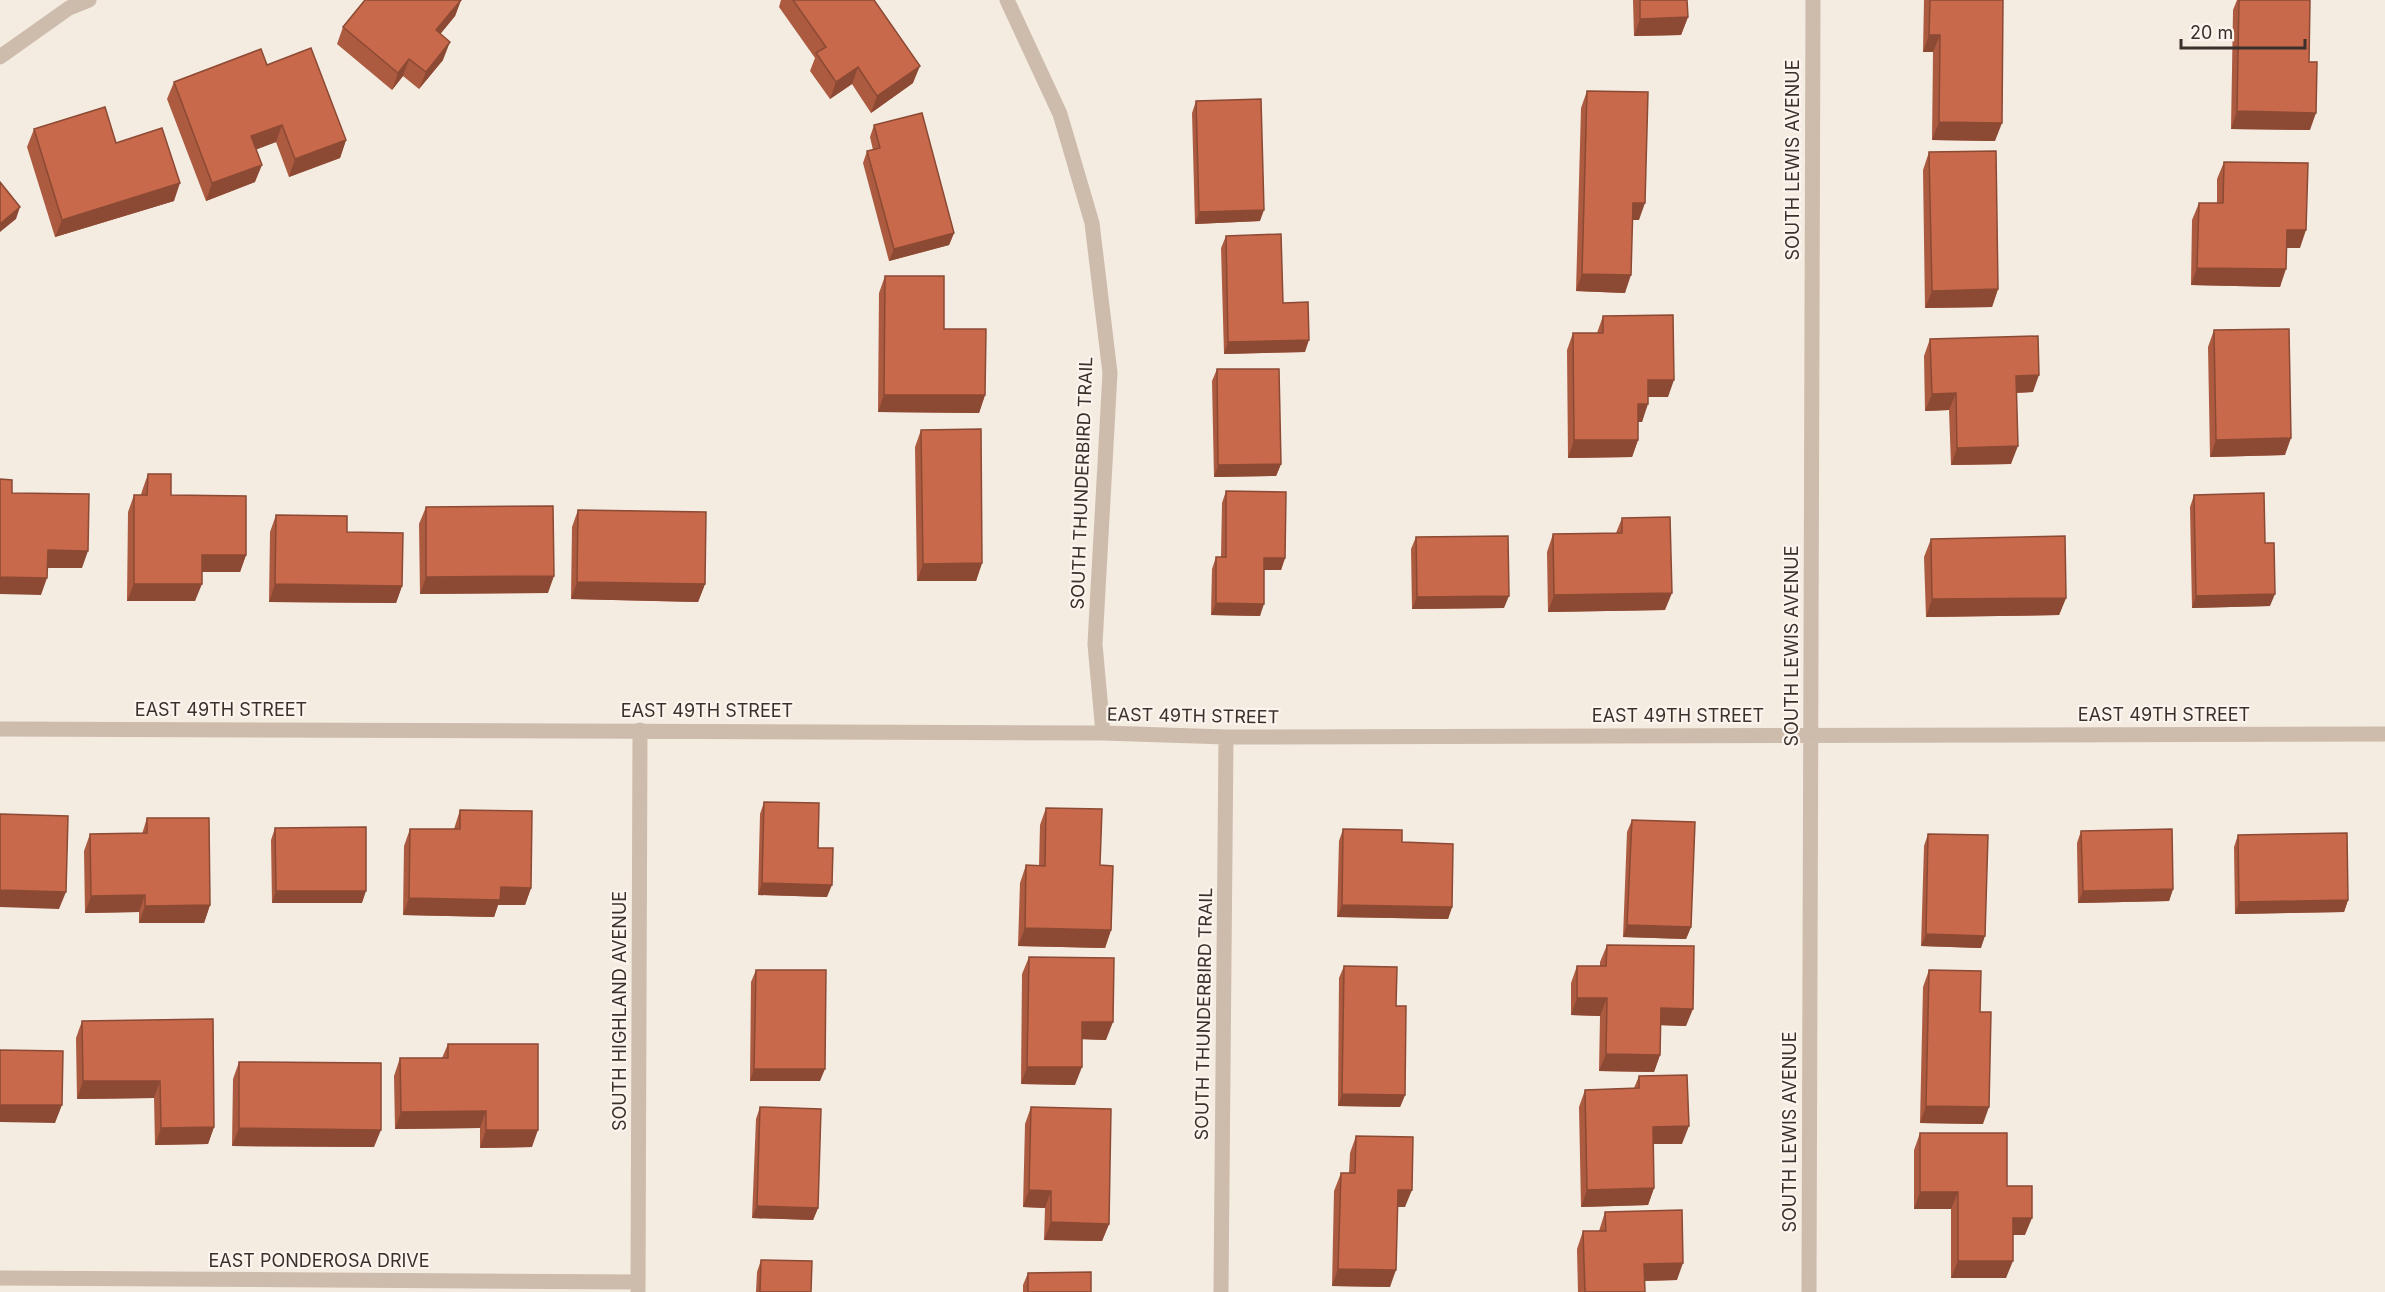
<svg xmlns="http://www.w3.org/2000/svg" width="2385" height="1292" viewBox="0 0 2385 1292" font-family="Inter,sans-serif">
  <rect width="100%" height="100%" fill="#f4ebe1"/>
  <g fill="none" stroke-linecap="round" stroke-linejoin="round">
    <path stroke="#cdbbac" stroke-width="15" d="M1007,0l53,114 32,109 18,150 -15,271 8,89
      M0,57l69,-49 20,-8
      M0,729l1103,4 123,4 1159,-3
      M0,1278l638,4
      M638,1291l2,-561
      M1221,1292l5,-555
      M1809,1292l4,-1292"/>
  </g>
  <path fill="#ac5a40" d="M365,0h96l-6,16 -15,18 3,26 -24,29 -16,-13 -11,14 -55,-46 6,-17z
    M781,0h93l39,83 -42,30 -19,-29 -22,15 -20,-28 5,-13 -36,-51z
    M1633,0h54l1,17 -7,18 -47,1z
    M1924,0h79l-8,141 -63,-1 1,-88h-10z
    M2237,0h73l-1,62 1,68 -79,-1 2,-119z
    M267,65l79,75 -6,18 -51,19 -13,-35 -20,7 -1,33 -49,19 -39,-102 7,-17z
    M1587,91l52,129h-6l-8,73 -49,-2 5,-183z
    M1196,101l64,120 -65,3 -3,-111z
    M874,125l80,108 -5,12 -60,16 -26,-98 4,-12 6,-1 -3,-13z
    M34,129l82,14 58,58 -119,36 -28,-90z
    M1929,152l69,137 -6,18 -67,1 -2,-138z
    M2224,162l76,86h-13l-7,39 -89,-2 1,-65 7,-17h18v-24z
    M1226,236l57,67 22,49 -81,2 -3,-106z
    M885,276l59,53 41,66 -6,18 -101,-1 1,-119z
    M1603,316l65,81h-20l-6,25h-4v18l-6,17 -64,1 -1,-108 6,-17h24z
    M2214,330l71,125 -75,2 -2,-110z
    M1930,339l103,53 -16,1 -6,71 -60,1 -2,-55 -24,1 -1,-55z
    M1217,369l64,95 -5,12 -62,1 -2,-96z
    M921,430l61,133 -6,18h-59l-2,-134z
    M148,474l23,21 75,60 -6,17h-38l-7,29h-68l1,-89 6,-17h7l1,-4z
    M1226,491l59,67 -4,12h-17l-4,46 -49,-1 1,-46 4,-12h5l1,-54z
    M2194,495l71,48 5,63 -78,2 -2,-101z
    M426,507l122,86 -128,1 -1,-70z
    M578,510l127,74 -7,18 -127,-3 1,-72z
    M276,515l71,17 55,54 -6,17 -127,-1 1,-70z
    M1622,518l43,92 -117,2 -1,-60 6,-18 63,-1z
    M1416,537l88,71 -92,1 -1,-60z
    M1931,539l135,59 -7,17 -133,2 -2,-60z
    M764,802l54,46 9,49 -69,-2 2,-81z
    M1046,808l54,57 11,65 -6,18 -87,-2 2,-63 6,-18 13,1 1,-41z
    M460,810l71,78 -6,17h-27l-4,12 -91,-2 1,-69 6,-17h44z
    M147,818l63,87 -6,18h-65v-11l-54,1 -1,-62 6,-17h52z
    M1632,820l59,107 -5,12 -63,-2 4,-105z
    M275,828l87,75h-90l-1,-63z
    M1343,829l59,13 50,65 -4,12 -111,-2 2,-76z
    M2081,831l92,58 -4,12 -91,2 -1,-60z
    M1928,834l53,114 -60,-2 3,-100z
    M2238,835l110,65 -4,12 -109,2 -1,-67z
    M1607,945l79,81 -25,-1 -1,30 -6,17 -55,-1 1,-55 -29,-1v-32l6,-17h23v-4z
    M1029,957l77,83 -24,-1 -7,46 -54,-1 1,-110z
    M1344,966l52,40 9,89 -5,12 -62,-1 1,-128z
    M756,970l64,111h-70l1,-99z
    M1929,970l51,42 3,112 -63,-1 3,-136z
    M213,1019l1,108 -6,17 -53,1 -1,-47 -77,1 -1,-61 6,-17z
    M448,1044l84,103 -52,1v-20l-85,1 -1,-53 6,-18h42z
    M239,1062l135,85 -142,-1 1,-67z
    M1639,1076l43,68h-29l1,44 -6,17 -67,2 -2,-100 6,-17 49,-2z
    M760,1107l58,101 -5,12 -61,-2 4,-99z
    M1031,1107l78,117 -7,17 -58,-1 1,-32 -22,-1 2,-83z
    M1920,1133l87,53 18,49h-12l-7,43h-55v-69h-37v-59z
    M1356,1136l49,71h-7l-8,80 -58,-1 2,-95 7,-18h8l1,-20z
    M1605,1212l72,68 -32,1v11h-67l-1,-43 6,-18h16z
    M761,1260l50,32h-55l1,-20z
    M1028,1273l63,19h-68v-7z"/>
  <path fill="#8c4a34" d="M461,0l-6,16 -26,32 7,-18z
    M1688,17l-7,18 -47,1 6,-17z
    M1929,35h11l-7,17h-10z
    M450,42l-7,18 -24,29 7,-17z
    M409,59l-6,17 -11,14 6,-17z
    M920,66l-7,17 -42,30 6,-17z
    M858,67l-6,17 -22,15 6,-17z
    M2237,111l79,2 -6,17 -79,-1z
    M1939,122l63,1 -7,18 -63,-1z
    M282,125l-6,17 -31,12 6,-18z
    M346,140l-6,18 -51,19 6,-18z
    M262,165l-7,17 -49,19 6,-18z
    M180,183l-6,18 -119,36 7,-17z
    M1633,203h12l-6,17h-12z
    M20,207l-4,12 -16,13v-8z
    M1264,210l-4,11 -65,3 4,-12z
    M2287,230h19l-6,18h-19z
    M954,233l-5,12 -60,16 5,-12z
    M2197,268l89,1 -6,18 -89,-2z
    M1582,274l49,1 -6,18 -49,-2z
    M1998,289l-6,18 -67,1 7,-17z
    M1309,340l-4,12 -81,2 4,-12z
    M2039,375l-6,17 -23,1 6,-17z
    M1648,380h26l-6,17h-26z
    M1956,393l-7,17 -24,1 7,-17z
    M884,395h101l-6,18 -101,-1z
    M1638,404h10l-6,18h-11z
    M2291,438l-6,17 -75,2 6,-17z
    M1574,440h64l-6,17 -64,1z
    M2018,446l-7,18 -60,1 6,-17z
    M1281,464l-5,12 -62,1 4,-12z
    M48,550l40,1 -6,17h-41z
    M202,555h44l-6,17h-45z
    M1264,558h21l-4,12h-21z
    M982,563l-6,18h-59l6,-17z
    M554,576l-6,17 -128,1 6,-17z
    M0,577l47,1 -6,17 -41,-1z
    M577,582l128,2 -7,18 -127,-3z
    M134,584h68l-7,17h-68z
    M275,584l127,2 -6,17 -127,-1z
    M1672,593l-7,17 -117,2 6,-17z
    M2275,594l-5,12 -78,2 4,-12z
    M1509,596l-5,12 -92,1 5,-12z
    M2066,598l-7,17 -133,2 6,-18z
    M1216,603l48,1 -4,12 -49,-1z
    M762,883l70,2 -5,12 -69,-2z
    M501,887l30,1 -6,17h-27l-4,12 -91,-2 6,-17z
    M2173,889l-4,12 -91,2 5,-12z
    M0,890l66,2 -7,17 -59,-2z
    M276,891h90l-4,12h-90z
    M145,895l-6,17 -54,1 6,-17z
    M2348,900l-4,12 -109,2 4,-12z
    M210,905l-6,18h-65l6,-17z
    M1342,905l110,2 -4,12 -111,-2z
    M1627,925l64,2 -5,12 -63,-2z
    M1025,928l86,2 -6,18 -87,-2z
    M1926,934l59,2 -4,12 -60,-2z
    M1577,998h30l-7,18 -29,-1z
    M1661,1008l32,1 -7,17 -31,-1z
    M1082,1022h31l-7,18 -30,-1z
    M1606,1054l54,1 -6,17 -55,-1z
    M1027,1067h55l-7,18 -54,-1z
    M754,1069h71l-5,12h-70z
    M83,1081h77l-6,17 -77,1z
    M1342,1094l63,1 -5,12 -62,-1z
    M0,1105h62l-7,18 -55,-1z
    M1926,1106l63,1 -6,17 -63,-1z
    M486,1111l-6,17 -85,1 6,-17z
    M1689,1126l-7,18h-35l6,-17z
    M214,1127l-6,17 -53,1 6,-17z
    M239,1128l142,2 -7,17 -142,-1z
    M486,1130h52l-6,17 -52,1z
    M1654,1188l-6,17 -67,2 6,-17z
    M1029,1190l22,1 -6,17 -22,-1z
    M1398,1190h14l-7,17h-13z
    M1920,1192h38l-7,17h-37z
    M757,1206l61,2 -5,12 -61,-2z
    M2013,1218h19l-7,17h-19z
    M1051,1222l58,2 -7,17 -58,-1z
    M1958,1261h55l-7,17h-55z
    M1683,1263l-6,17 -39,1 6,-17z
    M1338,1269l58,1 -6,17 -58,-1z"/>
  <path fill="#c8694b" stroke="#8c4a34" stroke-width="1.5" d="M365,0h96l-25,30 14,12 -24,30 -17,-13 -11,14 -55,-46z
    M793,0h81l46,66 -43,30 -19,-29 -22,15 -20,-29 10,-6z
    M1640,0h47l1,17 -48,2z
    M1930,0h73l-1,123 -63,-1 1,-87h-11z
    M2239,0h71l-1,62h8l-1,51 -79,-2z
    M311,48l35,92 -51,19 -13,-34 -31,11 11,29 -50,18 -38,-101 87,-33 6,16z
    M1587,91l61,1 -3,111h-12l-2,72 -49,-1z
    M1261,99l3,111 -65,2 -3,-111z
    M105,107l11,36 46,-15 18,55 -118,37 -28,-91z
    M922,113l32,120 -60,16 -27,-98 13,-3 -6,-23z
    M1996,151l2,138 -66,2 -3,-139z
    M2224,162l84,1 -2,67h-19l-1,39 -89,-1 2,-65h24z
    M0,182l20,25 -20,17z
    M1281,234l2,69 25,-1 1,38 -81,2 -2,-106z
    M885,276h59v53h42l-1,66h-101z
    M1673,315l1,65h-26v24h-10v36h-64l-1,-107h30v-17z
    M2289,329l2,109 -75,2 -2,-110z
    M2038,336l1,39 -23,1 2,70 -61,2 -1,-55 -24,1 -2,-55z
    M1217,369h62l2,95 -63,1z
    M981,429l1,134 -59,1 -2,-134z
    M148,474h23v21l75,1v59h-44v29h-68v-89h13z
    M0,479l12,1v13l77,1 -1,57 -40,-1 -1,28 -47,-1z
    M1226,491l60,1 -1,66h-21v46l-48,-1v-46h10z
    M2264,493l1,50h9l1,51 -79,2 -2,-101z
    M553,506l1,70 -128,1v-70z
    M578,510l128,2 -1,72 -128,-2z
    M276,515l71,1v16l56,1 -1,53 -127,-2z
    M1670,517l2,76 -118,2 -1,-61 69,-1v-15z
    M1508,536l1,60 -92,1 -1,-60z
    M2065,536l1,62 -134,1 -1,-60z
    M764,802l55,1 -1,45h15l-1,37 -70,-2z
    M1046,808l56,1 -2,56 13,1 -2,64 -86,-2 1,-63 19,1z
    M460,810l72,1 -1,77 -30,-1 -1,13 -91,-2 1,-69h50z
    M0,814l68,2 -2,76 -66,-2z
    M147,818h62l1,87 -65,1v-11l-54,1 -1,-62 57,-1z
    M1632,820l63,2 -4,105 -64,-2z
    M366,827v64h-90l-1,-63z
    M1343,829l59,1v12l51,2 -1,63 -110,-2z
    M2172,829l1,60 -90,2 -2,-60z
    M2347,833l1,67 -109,2 -1,-67z
    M1928,834l60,1 -3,101 -59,-2z
    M1607,945l87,1 -1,63 -32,-1 -1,47 -54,-1 1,-56h-30v-32h29z
    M1029,957l85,1 -1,64h-31v45h-55z
    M1344,966l53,1 -1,39h10l-1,89 -63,-1z
    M756,970h70l-1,99h-71z
    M1929,970l52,1 -1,41h11l-2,95 -63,-1z
    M213,1019l1,108 -53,1 -1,-47h-77l-1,-60z
    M448,1044h90v86h-52v-19l-85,1 -1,-54h48z
    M0,1050l63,1 -1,54h-62z
    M239,1062l142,1v67l-142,-2z
    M1687,1075l2,51 -36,1 1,61 -67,2 -2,-100 54,-2v-12z
    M760,1107l61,2 -3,99 -61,-2z
    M1031,1107l80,2 -2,115 -58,-2v-31l-22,-1z
    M1920,1133h87v53h25v32h-19v43h-55v-69h-38z
    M1356,1136l57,1 -1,53h-14l-2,80 -58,-1 3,-96h14z
    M1682,1210l1,53 -39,1 1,28h-60l-2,-61h23l-1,-19z
    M761,1260l51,1 -1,31h-51z
    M1091,1272v20h-63v-19z"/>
  <g text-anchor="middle" stroke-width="4.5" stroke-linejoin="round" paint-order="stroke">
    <g font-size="18" fill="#3b302b" stroke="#fbf5ee">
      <text transform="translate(1793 160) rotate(-90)" y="6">SOUTH LEWIS AVENUE</text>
      <text transform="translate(1082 483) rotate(-88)" y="6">SOUTH THUNDERBIRD TRAIL</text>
      <text transform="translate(1792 646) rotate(-90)" y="6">SOUTH LEWIS AVENUE</text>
      <text x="221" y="716">EAST 49TH STREET</text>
      <text x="707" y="717">EAST 49TH STREET</text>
      <text x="2164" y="721">EAST 49TH STREET</text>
      <text transform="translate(1193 716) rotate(1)" y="6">EAST 49TH STREET</text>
      <text x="1678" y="722">EAST 49TH STREET</text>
      <text transform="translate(620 1011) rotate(-90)" y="6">SOUTH HIGHLAND AVENUE</text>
      <text transform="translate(1204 1014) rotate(-89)" y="6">SOUTH THUNDERBIRD TRAIL</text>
      <text transform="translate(1790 1132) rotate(-90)" y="6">SOUTH LEWIS AVENUE</text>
      <text x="319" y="1267">EAST PONDEROSA DRIVE</text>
    </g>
  </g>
  <path d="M2181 39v9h124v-9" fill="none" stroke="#3b302b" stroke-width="3"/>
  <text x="2190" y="39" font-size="18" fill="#3b302b" stroke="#fbf5ee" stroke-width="4.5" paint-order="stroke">20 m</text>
</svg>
